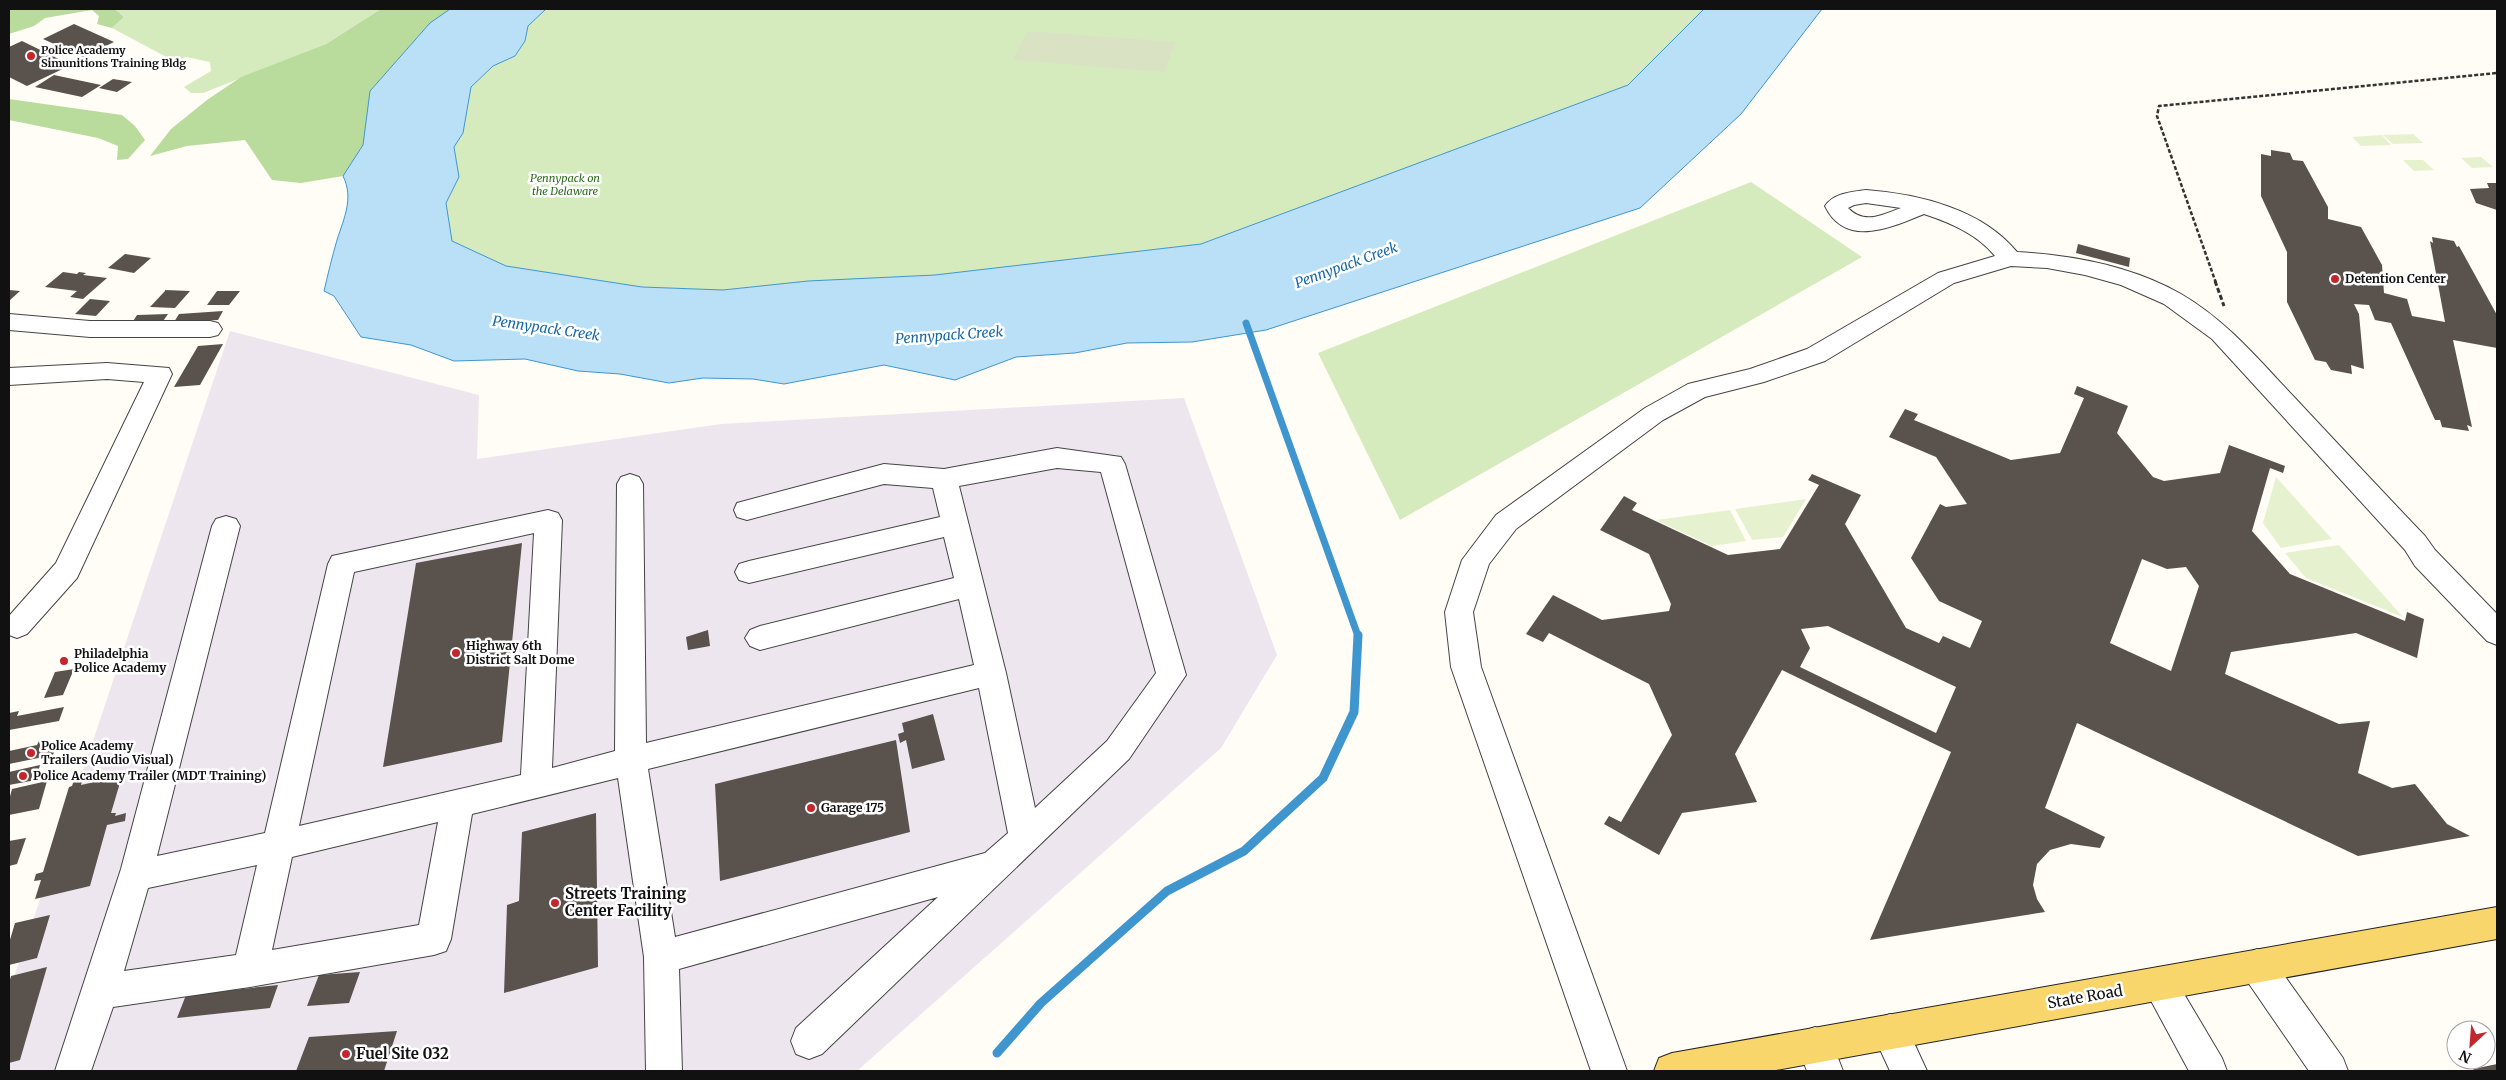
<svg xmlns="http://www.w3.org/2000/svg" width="2506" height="1080" viewBox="0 0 2506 1080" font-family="Merriweather,serif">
  <rect width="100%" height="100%" fill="#fffdf5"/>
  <path fill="#eee6ef" d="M230,331l249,64 -2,64 244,-35 463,-26 93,257 -56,93 -364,323h-848v-79z"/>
  <path fill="#d5ebbd" d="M115,9h266l-55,35 -123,49h-12l-7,-6 27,-16 -1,-9 -24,-5 -12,4 -62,-33 12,-11z
    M546,9h1158l-76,76 -427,159 -266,31 -127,6 -85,9 -81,-3 -136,-21 -54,-25 -6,-38 13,-26 -5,-30 9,-14 8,-46 22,-21 22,-10 10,-15 3,-15z
    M1751,182l111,75 -462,263 -82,-167z"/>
  <path fill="#b9dc9c" d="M9,9h106l9,8 -12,11 -15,-4 2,-8 -7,-6 -47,8 -11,8 -25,8z
    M381,9h69l-20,14 -60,68 -7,54 -20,31 -42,7 -29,-3 -27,-40 -58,6 -37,10 21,-27 36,-29 34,-23 85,-33z
    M9,99l113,16 13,11 10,14 -17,19 -11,1 1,-14 -20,-8 -89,-18z"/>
  <path fill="#d9e3c4" d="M1027,31l148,11 -10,30 -152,-12z"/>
  <path fill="#e6f2cf" d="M2413,134l10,9 -30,1 -10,-9z
    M2382,135l9,10 -30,1 -9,-9z
    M2481,157l12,10 -21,1 -11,-10z
    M2403,160h20l11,10 -20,1z
    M2276,477l56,62 -51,9 -18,-25z
    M1806,499l-23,38 -31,3 -17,-31z
    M1730,510l16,31 -34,5 -56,-26z
    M2339,545l64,72 -97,-39 -21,-25z"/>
  <path fill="#b9e0f7" stroke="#3f96cf" d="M450,9h96l-18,17 -3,15 -10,15 -22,10 -22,21 -8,46 -9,14 5,30 -13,26 6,38 54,25 136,21 81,3 85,-9 127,-6 266,-31 427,-159 76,-76h118l-81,105 -101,94 -374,122 -74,12 -65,1 -52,10 -59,4 -61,23 -71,-15 -100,19 -31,-5 -50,-1 -34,5 -49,-9 -42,-3 -53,-12 -71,2 -43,-16 -50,-8 -27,-41 -10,-5c4,-17 8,-34 13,-51 7,-22 17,-42 6,-64l20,-31 7,-54 60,-68z"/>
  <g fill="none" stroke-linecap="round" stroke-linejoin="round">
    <path stroke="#3f96cf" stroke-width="7" d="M1246,323l112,313"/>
    <path stroke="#3f96cf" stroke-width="9" d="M997,1053l44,-50 126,-112 77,-40 79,-73 31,-66 4,-77"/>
  </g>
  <path fill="#5a524d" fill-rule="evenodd" d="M74,24l40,18 -31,15 -40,-18z
    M22,41l49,24 -44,21 -18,-9v-30z
    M54,75l47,10 -19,12 -47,-10z
    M113,79l19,3 -15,10 -18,-4z
    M2271,150l19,3 3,7 10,1 25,46v12l33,8 21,38 2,28 23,6 5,17 33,6 -15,-81 3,2 -1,-6 22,4 3,6 2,-1 38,69v33l-44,-8 19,87 -5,-2 2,6 -27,-4 -2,-7h-5l-44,-97 -16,-3 -6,-15 -15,-1 5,10 5,55 -13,-4 1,9 -21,-4 -5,-8 -11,-2 -28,-58v-50l-26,-56v-42l10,2z
    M2487,183h10v27l-21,-7 -6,-14 19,-1z
    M2078,244l52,14 -1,9 -53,-14z
    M125,254l26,4 -17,15 -26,-5z
    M63,272l14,2 2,-2 7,1 -3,2 24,3 -24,21 -13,-2 7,-6 -32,-4z
    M9,290l11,1 -11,10z
    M165,291v-1l25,1 -15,17 -25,-1z
    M217,291h23l-11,14h-22z
    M90,299l20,2 -14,15 -21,-2z
    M223,311l-5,9 -44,2 5,-8z
    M168,314l-7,10 -31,2 7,-11z
    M223,344l-23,41 -26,2 24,-41z
    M2077,386l51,20 -11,27 36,44 11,4 56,-8 9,-28 56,21 -2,7 -13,-5 -18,63 38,43 115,47 2,-9 17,7 -7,39 -61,-25 -125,19 -6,22 114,50 31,-3 -12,52 34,15 23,-4 32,40 23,12 -112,20 -281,-133 -32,85 60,29 -5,11 -29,-4 -21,6 -13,14 -4,21 4,14 8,13 -175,28 81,-188 -169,-82 -47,84 22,48 -75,11 -23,42 -55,-31 5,-8 12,6 51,-87 -23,-51 -100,-51 -6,9 -17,-8 27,-39 49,25 67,-9 2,-7 -22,-50 -49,-24 24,-34 13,7 -5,7 96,45 52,-6 39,-64 -11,-5 4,-6 49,21 -16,29 61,104 33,15 4,-7 27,12 12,-27 -43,-20 -28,-43 29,-54 6,3 21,-3 -31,-47 -47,-20 16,-28 13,5 -4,6 97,40 49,-7 24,-55 -10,-4zM2142,559l25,10 19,-2 13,19 -28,85 -61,-28zM1828,626l128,61 -20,46 -136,-66 10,-19 -9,-19z
    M522,543l-20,199 -119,25 33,-204z
    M708,630l2,16 -22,4 -2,-13z
    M74,669l-11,26 -19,3 11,-26z
    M64,707l-5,14 -50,9v-17l10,-2 -2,5z
    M933,714l12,46 -33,9 -6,-29 -6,3 -2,-9 6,-2 -2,-9z
    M45,740l-1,4 14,-3 -5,14 -44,9v-13l28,-6 2,-4z
    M896,740l14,92 -190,49 -5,-97z
    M40,765l-4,15 -27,5v-13z
    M122,776l-11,37h5l-1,3 11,-3 -1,8 -18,4 -17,61 -55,13 6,-19 -7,1 2,-7 7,-2 26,-85 3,-1 2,-6 9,-2 -2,7z
    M47,781l-8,28 -30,6v-15l3,-11z
    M596,813l2,154 -94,26 3,-88 12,-4 3,-69z
    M26,838l-9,26 -8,2v-25z
    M50,915l-13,43 -28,7v-22l6,-20z
    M47,967l-27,93 -11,3v-80l2,-7z
    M360,972l-11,31 -42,3 12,-31z
    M278,985l-8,23 -93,10 9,-23z
    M397,1031l-13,40h-88l13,-34z
    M2497,1064v7h-22l-2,-2z"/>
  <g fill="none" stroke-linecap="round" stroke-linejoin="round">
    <defs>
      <path id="minor" d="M1866,190c53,4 116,19 151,62 55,3 115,14 164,42 45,26 78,66 114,104 43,46 86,92 130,138l10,14 62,64v31l-10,-4 -72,-75 -10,-16 -193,-211 -48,-35 -43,-19 -36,-10 -38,-7 -36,-2 -57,17 -129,78 -61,21 -59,15 -42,23 -147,109 -27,35 -16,48 8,55 146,404h-36l-140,-404 -6,-55 17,-52 34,-45 149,-107 43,-24 62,-15 57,-20 131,-76 57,-17c-18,-22 -44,-33 -71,-42 -32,13 -78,35 -99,-8 9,-13 26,-14 41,-16zM1866,203l35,5c-20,7 -36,17 -53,0l6,-3z
        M9,314l81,7h120l8,2 4,6 -4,6 -8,2h-120l-81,-7z
        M107,363l62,5 3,6 -95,204 -50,56 -10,4 -8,-3v-19l47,-53 88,-181 -37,-3 -98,6v-17z
        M1057,448l64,9 4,7 61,211 -57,84 -307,295 -13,5 -13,-5 -5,-13 5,-13 142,-131 -259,72 3,102h-36l-2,-114 -26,-179 -146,36 -21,125 -5,12 -12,4 -184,32 -137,20 -22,64h-36l66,-202 91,-343 4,-7 10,-3 10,3 4,7 -83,330 108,-23 63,-269 4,-8 216,-46 10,3 4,7 -10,248 63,-17 2,-267 4,-7 9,-3 9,3 4,7 3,259 328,-78 -15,-66 -199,51 -10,-4 -5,-8 5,-8 10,-4 194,-48 -10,-41 -195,46 -10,-3 -4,-8 4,-8 10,-3 191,-44 -7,-29 -49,-4 -137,36 -10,-3 -3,-7 3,-7 147,-39 60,5zM1057,468l44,4 55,201 -49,68 -72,67 -29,-135 -47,-187zM534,533l-13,242 -222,51 55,-254zM979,688l29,145 -23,20 -310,84 -27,-168zM438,822l-19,103 -147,25 20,-93zM257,865l-21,90 -112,16 24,-83z
        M2257,949l12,5 74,104 5,13h-39l-64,-93 -5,-12 5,-12z
        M2159,967l12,5 51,86 5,13h-38l-47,-87 5,-12z
        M1890,1014l13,5 24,52h-37l-18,-39 5,-13z
        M1815,1027l13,5 15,39h-36l-10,-26 5,-13z"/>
      <path id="major" d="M2497,907v32l-726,132h-117l5,-13 13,-5z"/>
    </defs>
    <use href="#minor" stroke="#444" stroke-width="2"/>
    <use href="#major" stroke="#222" stroke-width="2"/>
    <path stroke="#333" stroke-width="2.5" stroke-dasharray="4 2" stroke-linecap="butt" d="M2216,283l-59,-167 2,-10 338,-33"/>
    <path stroke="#333" stroke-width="3" stroke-dasharray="5 2.5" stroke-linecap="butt" d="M2215,281l9,25"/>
    <use href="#minor" fill="#fff" fill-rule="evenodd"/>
    <use href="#major" fill="#f9d66b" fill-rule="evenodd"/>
  </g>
  <g fill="#c4262e" stroke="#fff" stroke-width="2">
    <circle cx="31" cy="56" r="5"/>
    <circle cx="2335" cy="279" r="5"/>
    <circle cx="456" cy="653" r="5"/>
    <circle cx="64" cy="661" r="5"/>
    <circle cx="31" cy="753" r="5"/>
    <circle cx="23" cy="776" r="5"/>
    <circle cx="811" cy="808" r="5"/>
    <circle cx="555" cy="903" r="5"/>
    <circle cx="346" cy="1054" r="5"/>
  </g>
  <g text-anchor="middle" stroke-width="5" stroke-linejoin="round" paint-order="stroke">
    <g font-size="11" font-weight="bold" fill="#111" stroke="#fff" text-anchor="start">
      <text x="41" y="54">Police Academy<tspan x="41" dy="13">Simunitions Training Bldg</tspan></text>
    </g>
    <g font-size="11" font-style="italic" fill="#2f6b1f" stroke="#fff">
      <text x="565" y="182">Pennypack on<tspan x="565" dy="13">the Delaware</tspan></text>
    </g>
    <g font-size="12" font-weight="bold" fill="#111" stroke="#fff" text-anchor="start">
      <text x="2345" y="283">Detention Center</text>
      <text x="466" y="650">Highway 6th<tspan x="466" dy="14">District Salt Dome</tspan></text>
      <text x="74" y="658">Philadelphia<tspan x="74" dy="14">Police Academy</tspan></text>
      <text x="41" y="750">Police Academy<tspan x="41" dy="14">Trailers (Audio Visual)</tspan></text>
      <text x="33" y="780">Police Academy Trailer (MDT Training)</text>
      <text x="821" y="812">Garage 175</text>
    </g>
    <g font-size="14" font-style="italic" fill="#1768a6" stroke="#fff">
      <text transform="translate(1346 265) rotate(-20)" y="5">Pennypack Creek</text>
      <text transform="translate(546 328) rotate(8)" y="5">Pennypack Creek</text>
      <text transform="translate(949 335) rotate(-4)" y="5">Pennypack Creek</text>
    </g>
    <g font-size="15" font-weight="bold" fill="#111" stroke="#fff" text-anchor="start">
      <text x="565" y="899">Streets Training<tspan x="565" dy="17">Center Facility</tspan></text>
      <text x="356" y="1059">Fuel Site 032</text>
    </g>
    <g font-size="15" fill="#111" stroke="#fff">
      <text transform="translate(2085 997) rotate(-10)" y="5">State Road</text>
    </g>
  </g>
  <rect width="2506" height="1080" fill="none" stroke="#111111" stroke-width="20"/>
  <g transform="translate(2471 1045) rotate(206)"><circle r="24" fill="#ffffff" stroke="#a0a0a0"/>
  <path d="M0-4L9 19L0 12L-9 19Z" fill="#c4262e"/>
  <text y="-8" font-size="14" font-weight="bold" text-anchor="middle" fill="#111111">N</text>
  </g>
</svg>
